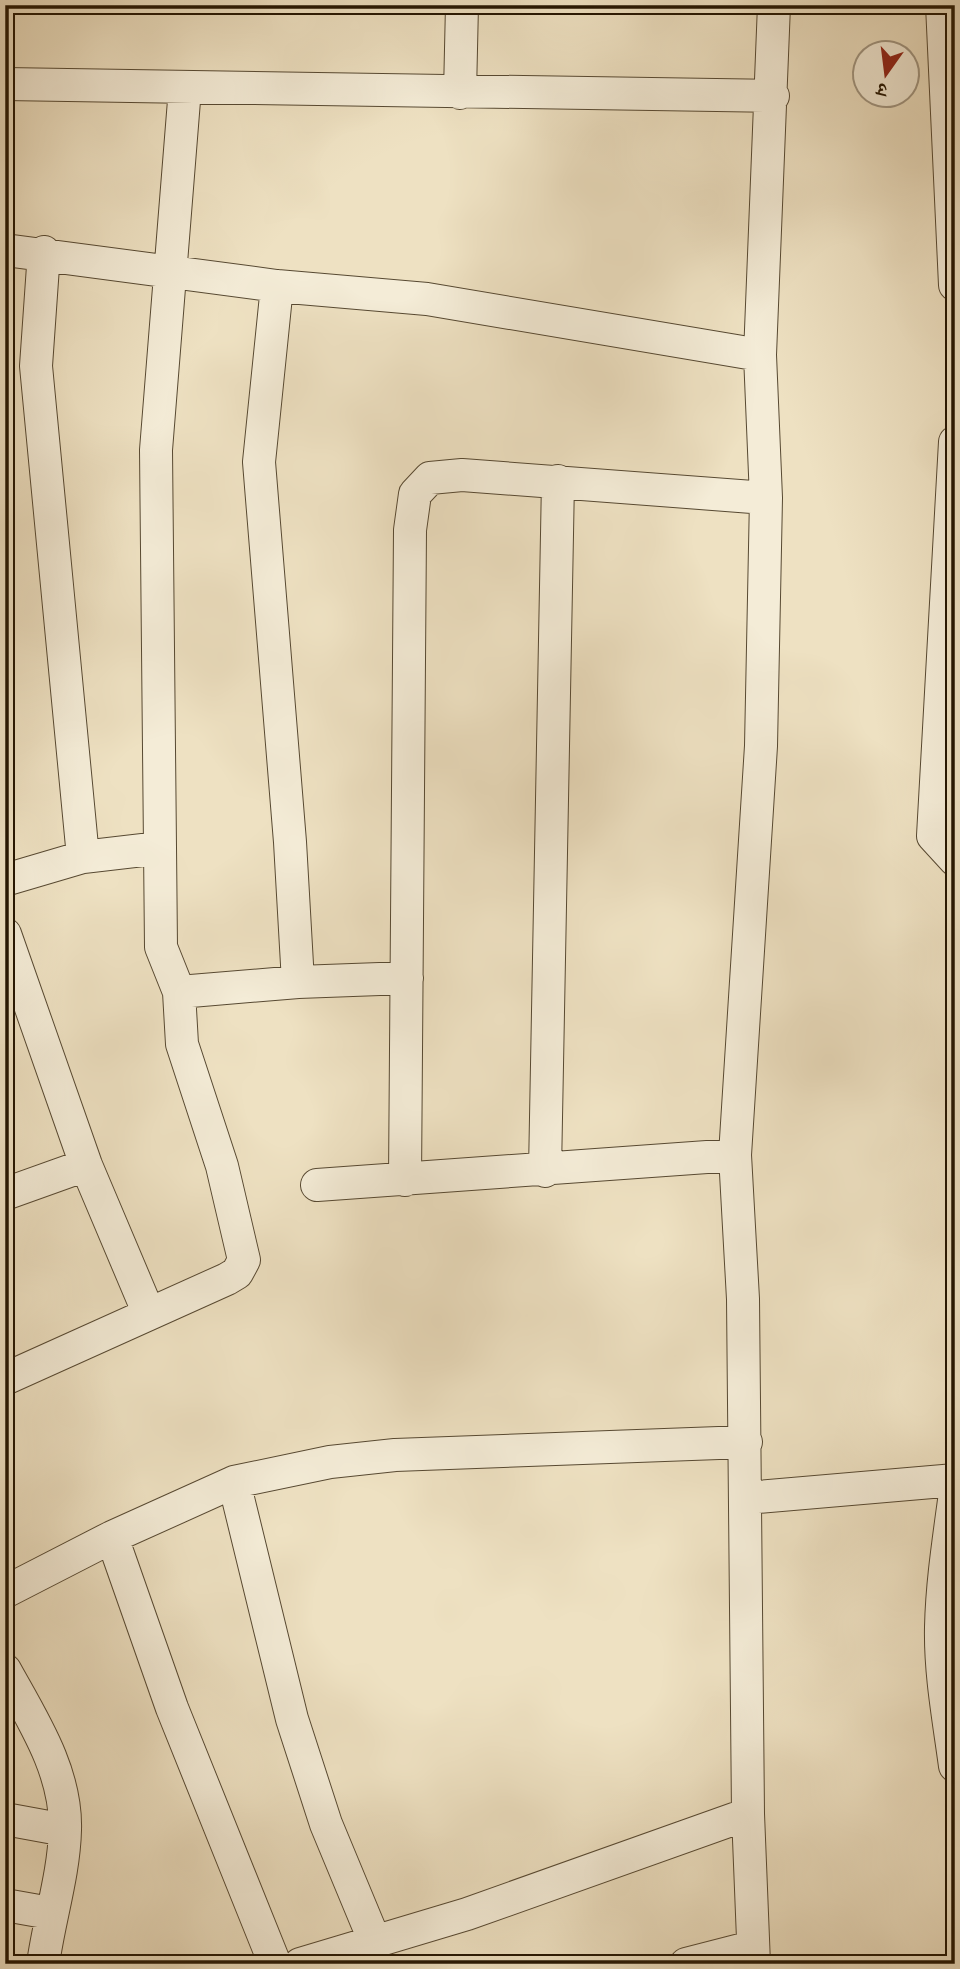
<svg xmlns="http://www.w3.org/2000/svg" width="960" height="1969" viewBox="0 0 960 1969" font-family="Alegreya,'Noto Serif Devanagari',serif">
  <rect width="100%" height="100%" fill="#eee1c2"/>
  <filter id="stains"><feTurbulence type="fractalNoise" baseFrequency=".00286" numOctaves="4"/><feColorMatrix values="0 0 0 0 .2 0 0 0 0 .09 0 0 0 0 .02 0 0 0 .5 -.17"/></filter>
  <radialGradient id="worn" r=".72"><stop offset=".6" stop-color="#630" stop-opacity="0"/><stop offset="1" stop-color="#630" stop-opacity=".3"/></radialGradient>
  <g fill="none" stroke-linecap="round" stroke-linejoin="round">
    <defs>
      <path id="minor" d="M942,5l13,280
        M5,84l768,12
        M460,93l2,-88
        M5,250l272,36 150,13 333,56
        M44,252l-8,114 47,491
        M277,286l-18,176 31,380 8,140
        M955,442l-22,394 22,24
        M5,880l78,-23 77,-9
        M5,934l81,231 63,149
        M179,992l119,-10 109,-4
        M545,1171l13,-690
        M405,1180l5,-650 5,-36 15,-16 32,-3 304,23
        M317,1185l418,-30
        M5,1194l81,-29
        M5,1379l222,-100 10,-6 7,-13 -22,-94 -40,-122 -3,-52 -18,-45 -5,-497 29,-362
        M234,1482l58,237 34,105 49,118
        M955,1493c-6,45 -13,89 -14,134 -1,47 8,94 14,139
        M746,1498l209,-18
        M112,1537l60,171 103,256
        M5,1592l107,-55 122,-55 96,-20 65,-7 351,-13
        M5,1670c27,49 62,102 60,160 -1,44 -16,90 -22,134
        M5,1819l60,11
        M5,1905l45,8
        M300,1964l167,-50 281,-100
        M686,1964l66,-17
        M754,1964l-6,-150 -5,-515 -8,-144 26,-409 5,-248 -6,-143 14,-350"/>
    </defs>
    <use href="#minor" stroke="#574932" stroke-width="34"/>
    <use href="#minor" stroke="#f4ecd7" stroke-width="32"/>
  </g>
  <rect width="960" height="1969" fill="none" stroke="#eee1c2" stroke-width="28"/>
  <rect x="7" y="7" width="946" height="1955" fill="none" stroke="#251602" stroke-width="3.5"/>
  <rect x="14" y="14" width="932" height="1941" fill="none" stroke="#251602" stroke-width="2"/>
  <g transform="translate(886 74) rotate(194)"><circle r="33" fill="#f4ecd7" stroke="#a19682" stroke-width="2"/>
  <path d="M0-5L12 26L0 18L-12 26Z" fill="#8f2418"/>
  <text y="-10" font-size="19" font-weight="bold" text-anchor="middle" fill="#251602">उ</text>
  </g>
  <rect width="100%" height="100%" filter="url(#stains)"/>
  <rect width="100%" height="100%" fill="url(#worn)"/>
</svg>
